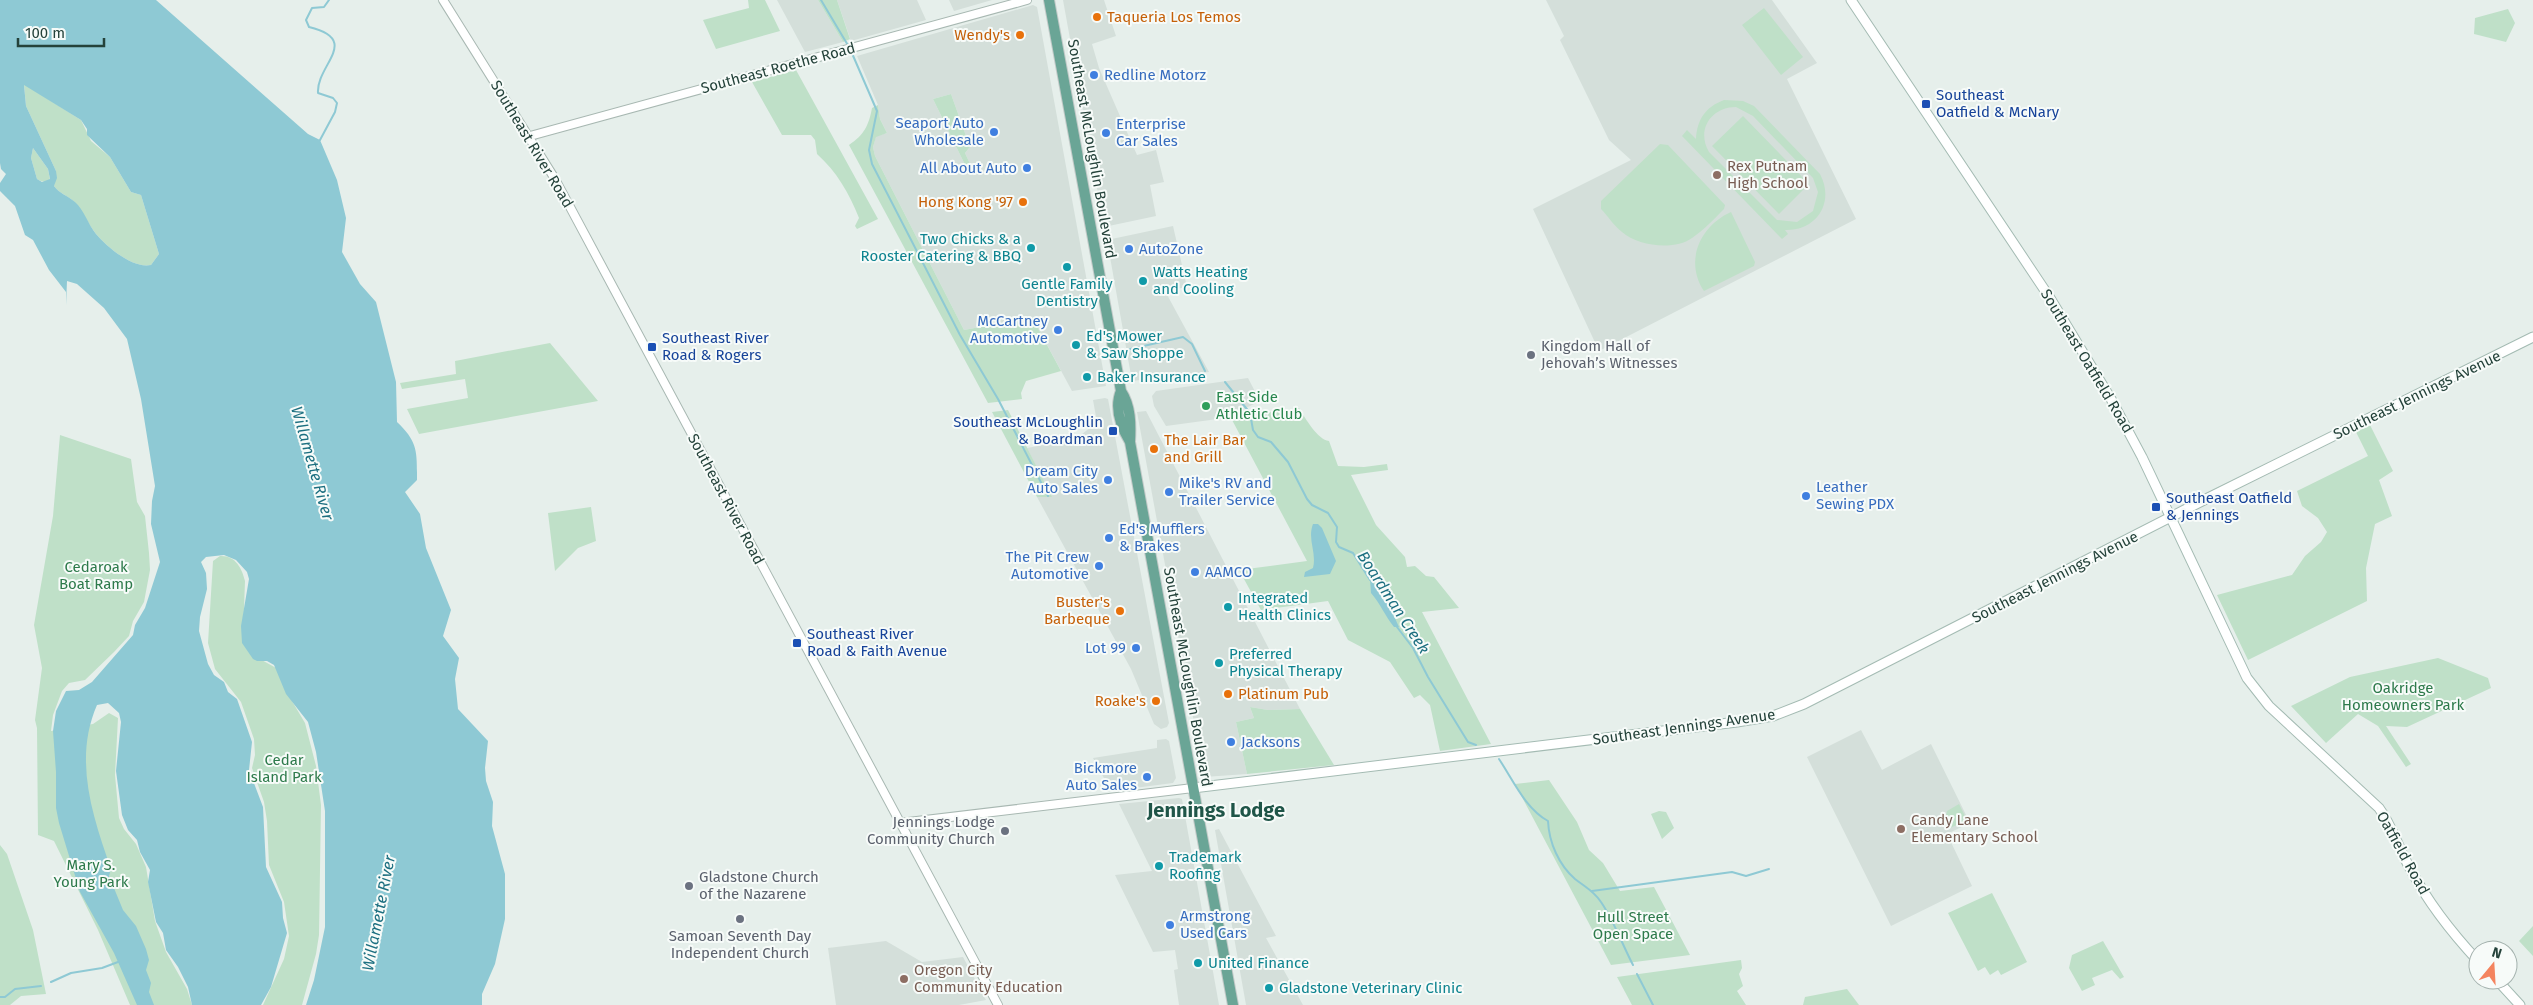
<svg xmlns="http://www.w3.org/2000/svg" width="2533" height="1005" viewBox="0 0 2533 1005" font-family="'Fira Sans',sans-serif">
  <rect width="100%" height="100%" fill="#e6efeb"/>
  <path fill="#d4dfda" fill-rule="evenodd" d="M777,0h41l25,42 -38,10z
    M837,0h80l9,20 -75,21z
    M949,0h43l-38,11z
    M1063,0h41l12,36 -24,8 7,24 38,87 19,-5 8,32 -14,3 6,31 -52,11z
    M1546,0h226l45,63 -30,16 69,140 -257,132 -66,-142 98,-49 -22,-20 -49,-100 4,-4z
    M1033,5l4,2 69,379 -34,5 -40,-74 -68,13 -89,-174 -2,-9 3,-11 11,-3 -7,-14 -2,-14 -21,-49zM951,94l19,53 -5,6 6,13 -3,5 -35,-72z
    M1173,226l14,61 -22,4 44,81 -77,9 -25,-141z
    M1248,378l12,23 -16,8 3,6 -81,11 -12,-20 -2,-10 4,-5z
    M1105,398l3,1 61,324 -2,4 -6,2 -7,-5 -23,-55 -94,-172 14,-1 -24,-48 49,-9 21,-17 -4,-22z
    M1146,411l154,298 -32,1 -18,-3 4,11 -18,4 11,52 -43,3 -67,-365z
    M1861,730l21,40 49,-26 39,79 -23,11 25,52 -81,40 -84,-169z
    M1166,739l3,2 7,37 -3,5 -62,8 -18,-33 64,-10v-8z
    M1179,798l3,1 37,206h-40l-5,-35 4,-1 -3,-19 -22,2 -38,-77 37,-4 -33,-67z
    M1219,829l57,107 -10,2 37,67h-57l-31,-175z
    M886,941l36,21 41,-5 23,43 -27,5h-123l-8,-57z"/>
  <path fill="#bfe0c8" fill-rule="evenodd" d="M748,0h17l15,31 -64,18 -13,-29 46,-12z
    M818,0h19l13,39 -7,3z
    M1764,8l39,49 -22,18 -39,-50z
    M2508,9l7,14 -9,19 -32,-8 1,-16z
    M796,70l82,149 -21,10 -2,-3 4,-8c-10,-25 -22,-46 -42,-64l-2,-14 -4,-5h-29l-30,-53z
    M24,84l57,36 10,21 19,16 21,35 10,3 18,59 -8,11c-18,4 -44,-18 -55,-31 -7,-9 -12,-20 -19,-29 -6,-9 -17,-10 -23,-19l2,-15 -30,-65z
    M951,94l19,53 -5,6 6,13 -3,5 -35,-72z
    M1724,100l19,1 11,5 66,68c15,28 -3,57 -35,56l3,4 -6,5 -100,-103 5,-6 9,9c1,-19 9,-32 28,-39zM1736,107l17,9 60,62 5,14 -5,19 -16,11 -20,-2 -68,-68c-13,-22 2,-45 27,-45z
    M878,105l2,14 7,14 -11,4 -3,10 2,9 89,174 68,-13 29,54 -35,10 -5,12 1,6 -34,4 -139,-258c15,-10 20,-20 23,-37z
    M1743,116l66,68 -30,30 -67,-68z
    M1660,144l8,1 57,60 -1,4c-10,10 -20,21 -32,29 -18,13 -54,8 -70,-6 -8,-6 -14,-16 -21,-23v-8z
    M33,148l15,21 2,11c-5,3 -8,2 -13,-1l-6,-21z
    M1731,212l24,50 -1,4 -50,25c-20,-30 -4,-65 27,-79z
    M550,343l48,58 -179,33 -12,-25 61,-11 -3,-19 -63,10 -2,-6 56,-9 -1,-13z
    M1299,408c6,10 19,32 30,33l9,25 26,1 23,-3 1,6 -37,5 25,50 29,32 2,10 8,-1 11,10 8,1 25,31 -37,4 69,132 -51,7 -10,-46 -10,-10 -6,3 -24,-36 -42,-22 -20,-39 -67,9 -22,-40 68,-9 -76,-143z
    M1008,410l44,87h-15l-45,-85z
    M2370,425l23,46 -14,9 13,36 -17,8 -9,44 1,33 -119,59 -31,-65 75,-20 13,-19 16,-14 6,-10 -9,-14 -16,-12 -5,-15 71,-35 -12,-24z
    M60,435l71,24 6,43 8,14 4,37 1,17 -6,32 -11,19 -4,15 -15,16 -29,28 -16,3 -7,8 -9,24 -2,16 42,-7 16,-11 9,5 -3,57 4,43 5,11 12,15 10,23 9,54 11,31 21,37 5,16h-62l-32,-75 -44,-89 -16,-6 -1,-107 -2,-8 7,-52 -8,-43 19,-109z
    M591,507l5,34 -18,7 -23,23 -7,-58z
    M220,556c15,-1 22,12 25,25l-2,55 15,22 20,11 11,27 16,27 11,43 5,39 -2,130 -3,19 -14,51h-39l21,-46 5,-23 -5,-34 -15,-37 -2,-44 -3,-19 -12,-34 3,-13 -1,-16 -13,-37 -26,-33 -7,-26 5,-82z
    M2438,658l50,20 3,10 -84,39 -21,-1 25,38 -5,3 -28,-41 -20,-12 -32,29 -35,-37 59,-29z
    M1250,707l18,3 32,-1 34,56 -87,9 -11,-52 18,-4z
    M1549,780l28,42 12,28 14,13 17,28 34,-4 36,68 -79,10 -96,-181z
    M1959,804l8,16 -21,10 -2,-5 3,-14z
    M1659,811l7,1 8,16 -12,11 -11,-25z
    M0,845l7,9 26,76 13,64 -25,2 -11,9h-10z
    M1992,893l35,69 -26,13 -3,-5 -8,5 -5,-8 -7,4 -30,-58z
    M2533,926v30l-14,-15z
    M2103,941l21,36 -4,2 -8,-9 -20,8 3,7 -13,6 -13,-23 3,-13z
    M1741,960l1,8 -3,6 4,12 -6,5 9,14h-114l-15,-28z
    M1847,989l12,16h-56l2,-8z"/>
  <path fill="#8ec9d4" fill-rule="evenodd" d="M0,0h156l152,134 12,6 17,40 9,38 -4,34 18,32 16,18 20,80 1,40c21,20 20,29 20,58l-12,12 15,22 6,34 25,62 -8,26 16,22 -4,21 3,30 30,32 -3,27 1,13 7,21 -1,24 13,48v45l-10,45 -13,30v11h-176l8,-25 11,-53v-116l-9,-59 -8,-30 -22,-28 -12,-29 -7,-4h-10l-4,-2 -11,-16 -1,-17 8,-47 -2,-7 -11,-12 -12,-5 -18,2 -5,5 5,11 1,16 -7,28 -1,14 9,33 6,11 10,7 4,10 9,7 15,43 -3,28 14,37 3,60 16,35 1,16 4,15 -16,54 -10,18h-69l-4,-18 -10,-20 -12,-17 -3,-17 -7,-11 -8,-40 2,-12 -10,-18 -3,-12 -9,-10 -6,-15 -6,-44 5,-49 -2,-9 -11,-10 -11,2c-24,55 -4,112 14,164l-2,7 14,34 13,16 10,23 3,11 -3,10 5,13 -2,9 5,13h-17l-23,-52 -34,-61 -21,-69 -3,-15v-36l-3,-41 3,-20 10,-20 13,-1 13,-8 41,-47 2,-10 10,-17 15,-46 -9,-38 1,-23 3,-15 -14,-87 -14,-60 -23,-31 -27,-24 -10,-3 -1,24v-13l-17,-22 -16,-30 -8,-5 -10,-29 -15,-15v-8l6,-9 -5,-5 -1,-6zM24,85l57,35 6,9v6l23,22 21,35 10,3 18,59 -8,11c-18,4 -44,-18 -55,-31 -8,-10 -12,-24 -21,-32 -8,-7 -15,-8 -21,-16l3,-8 -1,-7 -30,-65zM33,148l15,21 2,10 -8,3 -5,-3 -6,-21z
    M1313,524h5l4,4 14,33 -6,13 -26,3 1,-5 8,-4c4,-16 -6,-28 0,-44z
    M1370,579l17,22 12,26h-5c-9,-11 -14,-24 -23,-34z"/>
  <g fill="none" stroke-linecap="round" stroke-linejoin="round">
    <path stroke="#8ec9d4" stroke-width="2" d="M821,0l28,47
      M851,51l26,60 -8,39 3,14 88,171 38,64 50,97
      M320,140l15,-28 2,-9 -4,-5 -15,-5c-2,-28 44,-53 -9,-66l-3,-7 6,-12 12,-1 5,-7
      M1126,350l57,-13 9,7 13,27
      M1225,382l25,31 3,17 5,7 13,5 17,20 19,37 5,6 16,8 9,14 -1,15 3,5 14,6 17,27
      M1397,627l16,21 15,29 40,65 8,3
      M1499,759c14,21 26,49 49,62 1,22 11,44 27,58 10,8 19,12 26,23 13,19 21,42 32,63
      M1592,891l140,-19 14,4 23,-7
      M1637,974l16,31
      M51,982l20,-9 31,-5 16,-6
      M0,997h5l10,-8 26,-3"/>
    <defs>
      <path id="tertiary" d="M443,0l112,179 443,826
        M530,136l497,-136
        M900,823l293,-35"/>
      <path id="secondary" d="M1851,0l199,298 61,101 31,58 105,221 22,28 110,102c14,19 20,42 32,62 18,34 41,63 67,91
        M1193,788l544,-66 36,-6 31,-12 402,-205 327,-162
        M2497,980l23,25"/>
      <path id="primary" d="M1049,0l72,391c10,15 10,34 9,51l103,563
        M1121,391c-7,17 0,36 9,51"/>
    </defs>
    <use href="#tertiary" stroke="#a8b8b2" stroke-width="10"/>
    <use href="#secondary" stroke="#a4bbb3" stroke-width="11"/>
    <use href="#primary" stroke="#c2cac8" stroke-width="12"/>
    <use href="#tertiary" stroke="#fff" stroke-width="8"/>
    <use href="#secondary" stroke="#fff" stroke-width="9"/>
    <use href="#primary" stroke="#6aa596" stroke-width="10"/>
  </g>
  <g fill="#e8710a" stroke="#f7fbf9" stroke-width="2">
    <circle cx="1097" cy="17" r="5"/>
    <circle cx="1020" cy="35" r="5"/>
    <circle cx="1023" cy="202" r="5"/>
    <circle cx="1154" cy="449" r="5"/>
    <circle cx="1120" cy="611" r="5"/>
    <circle cx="1228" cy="694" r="5"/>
    <circle cx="1156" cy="701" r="5"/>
  </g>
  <g fill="#3f7fe0" stroke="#f7fbf9" stroke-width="2">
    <circle cx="1094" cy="75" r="5"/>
    <circle cx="994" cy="132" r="5"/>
    <circle cx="1106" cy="133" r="5"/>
    <circle cx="1027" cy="168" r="5"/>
    <circle cx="1129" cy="249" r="5"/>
    <circle cx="1058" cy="330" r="5"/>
    <circle cx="1108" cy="480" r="5"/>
    <circle cx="1169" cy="492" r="5"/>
    <circle cx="1806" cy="496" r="5"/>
    <circle cx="1109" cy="538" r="5"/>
    <circle cx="1099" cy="566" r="5"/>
    <circle cx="1195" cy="572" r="5"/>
    <circle cx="1136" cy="648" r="5"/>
    <circle cx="1231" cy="742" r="5"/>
    <circle cx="1147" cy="777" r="5"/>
    <circle cx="1170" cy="925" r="5"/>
  </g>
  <g fill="#1a4fb4" stroke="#f7fbf9" stroke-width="2">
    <rect x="1921" y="99" width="10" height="10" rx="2.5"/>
    <rect x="647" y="342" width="10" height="10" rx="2.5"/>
    <rect x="1108" y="426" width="10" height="10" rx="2.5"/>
    <rect x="2151" y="502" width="10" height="10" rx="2.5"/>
    <rect x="792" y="638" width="10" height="10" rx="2.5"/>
  </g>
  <g fill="#8d6e63" stroke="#f7fbf9" stroke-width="2">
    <circle cx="1717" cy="175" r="5"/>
    <circle cx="1901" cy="829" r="5"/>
    <circle cx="904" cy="979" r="5"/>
  </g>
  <g fill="#0f9aa8" stroke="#f7fbf9" stroke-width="2">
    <circle cx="1031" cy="248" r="5"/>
    <circle cx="1067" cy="267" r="5"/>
    <circle cx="1143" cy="281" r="5"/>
    <circle cx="1076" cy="345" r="5"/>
    <circle cx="1087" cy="377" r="5"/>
    <circle cx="1228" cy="607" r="5"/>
    <circle cx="1219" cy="663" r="5"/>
    <circle cx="1159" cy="866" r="5"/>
    <circle cx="1198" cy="963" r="5"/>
    <circle cx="1269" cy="988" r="5"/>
  </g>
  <g fill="#6b7280" stroke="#f7fbf9" stroke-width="2">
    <circle cx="1531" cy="355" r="5"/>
    <circle cx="1005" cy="831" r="5"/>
    <circle cx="689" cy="886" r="5"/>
    <circle cx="740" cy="919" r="5"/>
  </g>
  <circle fill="#2e9e5b" stroke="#f7fbf9" stroke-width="2" cx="1206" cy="406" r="5"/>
  <g text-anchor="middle" stroke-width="4" stroke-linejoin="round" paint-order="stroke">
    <g font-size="15" fill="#c56008" stroke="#f7fbf9" text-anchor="end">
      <text x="1107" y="22" text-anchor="start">Taqueria Los Temos</text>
      <text x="1010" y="40">Wendy's</text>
      <text x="1013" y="207">Hong Kong '97</text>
      <text x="1164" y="445" text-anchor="start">The Lair Bar<tspan x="1164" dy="17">and Grill</tspan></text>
      <text x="1110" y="607">Buster's<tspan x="1110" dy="17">Barbeque</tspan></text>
      <text x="1238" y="699" text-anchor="start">Platinum Pub</text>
      <text x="1146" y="706">Roake's</text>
    </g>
    <g font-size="15" fill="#24423a" stroke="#f7fbf9">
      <text transform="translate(778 68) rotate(-15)" y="5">Southeast Roethe Road</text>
      <text transform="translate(532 144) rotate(59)" y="5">Southeast River Road</text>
      <text transform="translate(1092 149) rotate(80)" y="5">Southeast McLoughlin Boulevard</text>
      <text transform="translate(2087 361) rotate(59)" y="5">Southeast Oatfield Road</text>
      <text transform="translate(2417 395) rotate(-26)" y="5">Southeast Jennings Avenue</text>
      <text transform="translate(726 499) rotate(62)" y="5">Southeast River Road</text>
      <text transform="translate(2055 577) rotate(-27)" y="5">Southeast Jennings Avenue</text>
      <text transform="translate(1188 677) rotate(80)" y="5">Southeast McLoughlin Boulevard</text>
      <text transform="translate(1684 727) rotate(-8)" y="5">Southeast Jennings Avenue</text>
      <text transform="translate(2403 853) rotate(61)" y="5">Oatfield Road</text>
    </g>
    <g font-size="15" fill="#366cbe" stroke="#f7fbf9" text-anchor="start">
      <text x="1104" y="80">Redline Motorz</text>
      <text x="984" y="128" text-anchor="end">Seaport Auto<tspan x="984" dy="17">Wholesale</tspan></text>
      <text x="1116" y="129">Enterprise<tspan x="1116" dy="17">Car Sales</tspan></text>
      <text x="1017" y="173" text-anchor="end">All About Auto</text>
      <text x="1139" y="254">AutoZone</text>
      <text x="1048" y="326" text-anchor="end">McCartney<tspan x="1048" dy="17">Automotive</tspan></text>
      <text x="1098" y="476" text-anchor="end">Dream City<tspan x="1098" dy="17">Auto Sales</tspan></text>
      <text x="1179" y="488">Mike's RV and<tspan x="1179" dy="17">Trailer Service</tspan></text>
      <text x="1816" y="492">Leather<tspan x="1816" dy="17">Sewing PDX</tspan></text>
      <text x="1119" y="534">Ed's Mufflers<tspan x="1119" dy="17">&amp; Brakes</tspan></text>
      <text x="1089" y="562" text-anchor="end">The Pit Crew<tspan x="1089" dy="17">Automotive</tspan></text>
      <text x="1205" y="577">AAMCO</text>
      <text x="1126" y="653" text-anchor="end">Lot 99</text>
      <text x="1241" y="747">Jacksons</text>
      <text x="1137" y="773" text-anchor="end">Bickmore<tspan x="1137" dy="17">Auto Sales</tspan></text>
      <text x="1180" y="921">Armstrong<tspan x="1180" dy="17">Used Cars</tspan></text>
    </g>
    <g font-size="15" fill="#164399" stroke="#f7fbf9" text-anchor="start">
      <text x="1936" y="100">Southeast<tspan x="1936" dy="17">Oatfield &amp; McNary</tspan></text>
      <text x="662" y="343">Southeast River<tspan x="662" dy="17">Road &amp; Rogers</tspan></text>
      <text x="1103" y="427" text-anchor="end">Southeast McLoughlin<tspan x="1103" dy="17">&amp; Boardman</tspan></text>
      <text x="2166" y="503">Southeast Oatfield<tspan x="2166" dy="17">&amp; Jennings</tspan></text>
      <text x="807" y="639">Southeast River<tspan x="807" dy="17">Road &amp; Faith Avenue</tspan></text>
    </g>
    <g font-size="15" fill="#785e54" stroke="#f7fbf9" text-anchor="start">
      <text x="1727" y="171">Rex Putnam<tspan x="1727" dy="17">High School</tspan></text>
      <text x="1911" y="825">Candy Lane<tspan x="1911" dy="17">Elementary School</tspan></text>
      <text x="914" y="975">Oregon City<tspan x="914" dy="17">Community Education</tspan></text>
    </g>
    <g font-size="15" fill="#0d838f" stroke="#f7fbf9" text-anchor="start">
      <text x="1021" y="244" text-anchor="end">Two Chicks &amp; a<tspan x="1021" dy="17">Rooster Catering &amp; BBQ</tspan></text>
      <text x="1153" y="277">Watts Heating<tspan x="1153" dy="17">and Cooling</tspan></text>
      <text x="1067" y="289" text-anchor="middle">Gentle Family<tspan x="1067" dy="17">Dentistry</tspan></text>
      <text x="1086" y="341">Ed's Mower<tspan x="1086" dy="17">&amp; Saw Shoppe</tspan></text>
      <text x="1097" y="382">Baker Insurance</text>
      <text x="1238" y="603">Integrated<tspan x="1238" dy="17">Health Clinics</tspan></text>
      <text x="1229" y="659">Preferred<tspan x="1229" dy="17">Physical Therapy</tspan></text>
      <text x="1169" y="862">Trademark<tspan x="1169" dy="17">Roofing</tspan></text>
      <text x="1208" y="968">United Finance</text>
      <text x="1279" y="993">Gladstone Veterinary Clinic</text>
    </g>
    <g font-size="15" fill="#5b616d" stroke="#f7fbf9" text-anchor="start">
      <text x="1541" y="351">Kingdom Hall of<tspan x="1541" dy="17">Jehovah’s Witnesses</tspan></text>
      <text x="995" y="827" text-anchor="end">Jennings Lodge<tspan x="995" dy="17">Community Church</tspan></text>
      <text x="699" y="882">Gladstone Church<tspan x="699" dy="17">of the Nazarene</tspan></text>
      <text x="740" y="941" text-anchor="middle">Samoan Seventh Day<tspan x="740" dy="17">Independent Church</tspan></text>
    </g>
    <g font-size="15" fill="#27864d" stroke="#f7fbf9" text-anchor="start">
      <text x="1216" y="402">East Side<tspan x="1216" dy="17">Athletic Club</tspan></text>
    </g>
    <g font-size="15" fill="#2d7a4b" stroke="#f7fbf9">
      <text x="96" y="572">Cedaroak<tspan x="96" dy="17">Boat Ramp</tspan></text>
      <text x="2403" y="693">Oakridge<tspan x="2403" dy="17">Homeowners Park</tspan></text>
      <text x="284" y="765">Cedar<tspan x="284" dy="17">Island Park</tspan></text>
      <text x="91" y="870">Mary S.<tspan x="91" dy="17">Young Park</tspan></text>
      <text x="1633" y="922">Hull Street<tspan x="1633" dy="17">Open Space</tspan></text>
    </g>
    <g font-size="16" font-style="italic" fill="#1c6f80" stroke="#f7fbf9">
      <text transform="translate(313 463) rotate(74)" y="6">Willamette River</text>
      <text transform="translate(1394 602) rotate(57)" y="6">Boardman Creek</text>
      <text transform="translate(378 913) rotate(-79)" y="6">Willamette River</text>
    </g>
    <g font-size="20" font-weight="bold" fill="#1f5548" stroke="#f7fbf9">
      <text x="1216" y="817">Jennings Lodge</text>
    </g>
  </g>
  <g transform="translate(2493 965) rotate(18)"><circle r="24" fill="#f7fbf9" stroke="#a3b1ad"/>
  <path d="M0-4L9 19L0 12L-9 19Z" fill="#f4845f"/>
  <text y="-8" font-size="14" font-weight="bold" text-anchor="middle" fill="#24423a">N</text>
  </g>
  <path d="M18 38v8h86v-8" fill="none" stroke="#24423a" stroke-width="2.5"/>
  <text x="25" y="38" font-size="15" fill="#24423a" stroke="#f7fbf9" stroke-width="4" paint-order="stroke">100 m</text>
</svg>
